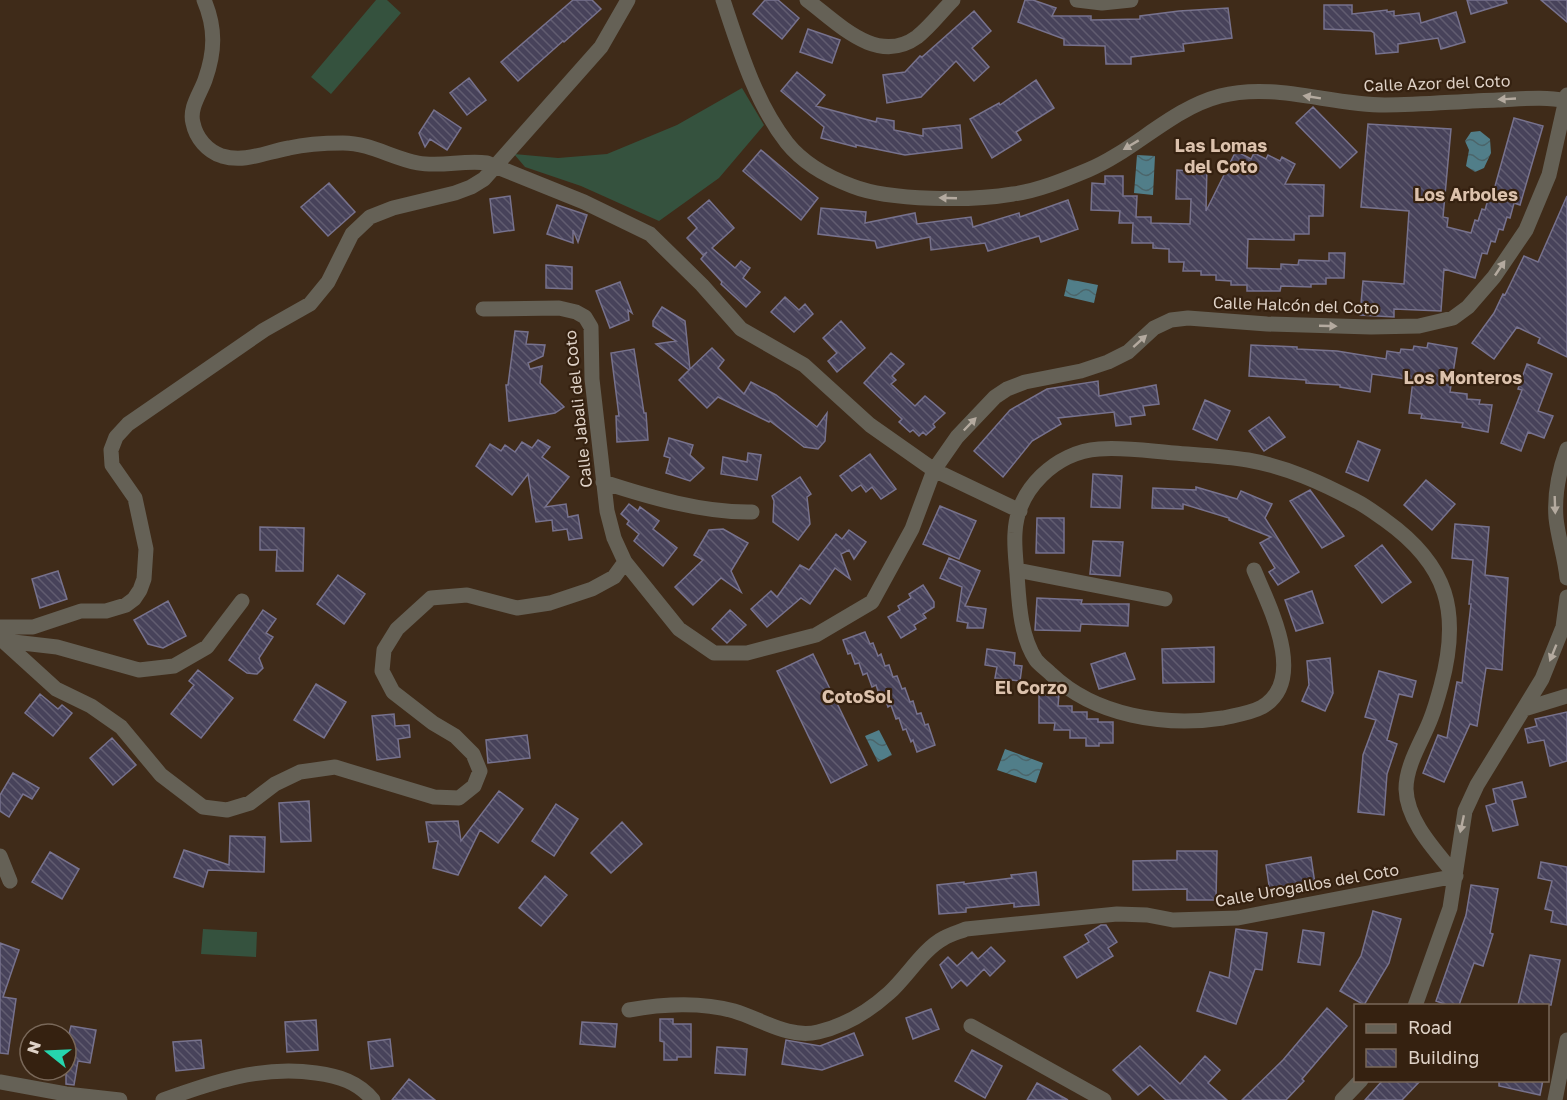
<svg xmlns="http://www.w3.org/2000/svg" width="1567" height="1100" viewBox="0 0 1567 1100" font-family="'Golos Text',sans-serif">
  <defs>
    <pattern id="water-waves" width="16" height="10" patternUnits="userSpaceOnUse" patternTransform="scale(1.5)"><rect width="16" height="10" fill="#517e89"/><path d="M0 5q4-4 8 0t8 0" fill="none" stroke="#4b656a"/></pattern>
    <pattern id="building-back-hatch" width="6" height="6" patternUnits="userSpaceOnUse" patternTransform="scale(1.5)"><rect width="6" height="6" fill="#47425a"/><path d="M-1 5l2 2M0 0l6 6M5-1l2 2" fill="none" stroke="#615c70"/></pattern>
  </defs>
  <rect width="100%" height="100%" fill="#3f2b19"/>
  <path fill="#35523e" d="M376,0h11l14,13 -70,81 -20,-17z
    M742,88l22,37 -45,53 -60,43 -78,-35 -56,-19 -11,-13 44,4 49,-4 70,-29z
    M203,929l54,3 -1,25 -55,-3z"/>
  <path fill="url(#water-waves)" d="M1480,131l10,8 1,14 -7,15 -9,4 -9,-6 3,-16 -4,-9 6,-9z
    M1137,155l18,1 -2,39 -19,-2z
    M1068,279l30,6 -4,18 -30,-7z
    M879,730l13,25 -14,7 -13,-26z
    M1005,749l38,14 -7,20 -39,-13z"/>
  <path fill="url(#building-back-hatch)" stroke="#77728d" stroke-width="1.5" d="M573,0h19l9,9 -37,33 -1,-1 -45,40 -17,-19z
    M765,0h13l21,18 -17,21 -29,-25z
    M1025,0h8l23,8 -4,8h39v4l49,-1v-3l39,-5 49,-3 4,30 -49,6 1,7 -53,6v7h-25l-1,-18 -41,-1v-6l-46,-17z
    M1467,0h39l1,3 -36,11z
    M1541,0h26v22z
    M1324,5h28v9l35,-4v2l7,-1v5l25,-3 2,10 35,-11 9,30 -24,7 -3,-11 -40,6v8l-22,2 -2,-21 -3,-2 -47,-2z
    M974,11l17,20 -19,17 17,19 -15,14 -18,-20 -35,36 -34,6 -4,-28 22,-3 15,-16 2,1z
    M808,29l32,11 -8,23 -32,-11z
    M797,72l28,23 -9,11 60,16 1,-4 17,3v9l29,6v-7l37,-4 2,23 -57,7 -49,-10v2l-35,-9 3,-11 -43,-36z
    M469,78l17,22 -19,15 -17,-22z
    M1036,80l18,28 -38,24 5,8 -29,18 -22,-39 29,-16 1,2z
    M1313,107l44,45 -17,16 -44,-45z
    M434,110l27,18 -14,22 -17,-11 -5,8 -6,-14z
    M1514,118l29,8 -23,79 -6,-2 -4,15 -3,-1 -4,13 -4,-1 -4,13 -4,-1 -4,13 -5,-1 -7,25 -31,-9 -3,42 -47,-2v8l-34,-2 3,-34 41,3 5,-73 -48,-4 7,-83 83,5 -8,88 5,1 -1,9 24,6 4,-13 3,1 4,-12 3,1 4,-14 3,1z
    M761,150l57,48 -17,22 -58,-49z
    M1236,151l15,8 3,-6 12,6 2,-4 12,6 2,-4 13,7 -10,20 39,1 -1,31h-14v18h-15v6l-46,-1 -1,29 34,1v-5l17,1 1,-5 30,1v-8h16l-1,25h-18v6h-15v3l-30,-1 -1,5h-33v-6h-16v-4l-15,-1v-5h-15v-4h-18l1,-9h-15v-13l-16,-1v-5h-21l1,-20h-14l1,-12 -29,-1 1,-27 13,1v-8h18v20h14l-1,21h15v6l39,1 1,-25h-15l1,-29 14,1v-8l16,1 -1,47z
    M329,183l26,29 -27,24 -27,-29z
    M510,196l4,34 -20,3 -4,-34z
    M1567,196v161l-29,-14 2,-5 -23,-11 -23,32 -22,-16 22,-30 9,-19 2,1 19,-39 14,6z
    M709,200l25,28 -22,20 23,20 6,-7 9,7 -7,10 17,14 -14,15 -25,-23 1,-2 -21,-23 6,-7 -4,3 -16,-17 10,-10 -9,-10z
    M1068,200l10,29 -37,13 -2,-6 -51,15 -3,-8 -54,7 -1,-13 -53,11 -2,-7 -57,-7 3,-26 45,4 -1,11 50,-10 2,11 54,-7 2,10 46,-14 1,4z
    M557,205l30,10 -9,27 -5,-12v13l-26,-9z
    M546,265l26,2v22l-26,-1z
    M620,282l12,31 -4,-3 1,10 -19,8 -14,-37z
    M785,297l14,13 6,-6 8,10 -19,18 -23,-20z
    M662,307l23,14 5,48 22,-21 12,12 -6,8 26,26 7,-12 25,13 41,32 10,-14 -2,28 -7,8 -14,-2 -34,-26 -1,1 -51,-25 -11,11 -28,-28 10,-10 -33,-26 20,-3 -23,-15v-5z
    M841,321l24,27 -28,24 -9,-11 9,-8 -14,-15z
    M515,331l13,1 -2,12 19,1 -2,11 -15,7 2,6 12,-3 -2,17 24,24 -9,6 -46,8 -3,-36h2z
    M1428,343l29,5 -7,44 17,2v5l13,1 -1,4 13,1 -4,27 -26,-5 1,-4 -42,-5 1,-4 -13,-1 4,-33 -41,-6 -2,18 -30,-5v-2l-34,-2v-3l-57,-4 2,-31 46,2v2l40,2 49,8 1,-8 13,2 1,-4 12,1 1,-4 13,2z
    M634,349l10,64h2l2,27 -31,2 -1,-26h3l-8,-63z
    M891,353l13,11 -12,12 4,4 -5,4 24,22 10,-10 20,17 -12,11 2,3 -9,8 -3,-3 -4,4 -6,-6 -3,2 -11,-10 3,-3 -38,-36z
    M1527,364l25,10 -14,37 15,5 -9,22 -16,-6 -7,19 -20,-8 21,-53 -4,-1z
    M1098,381l1,15 57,-11 3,19 -16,2 2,9 -15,2 1,7 -15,2 -2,-14 -56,6 3,6 -29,17 -29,36 -29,-26 36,-41 37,-21z
    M1205,400l25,11 -13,29 -24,-11z
    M1269,417l16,20 -21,14 -15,-20z
    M669,438l24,7 -3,10 14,13 -14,13 -24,-8 4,-15 -6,-2z
    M538,440l12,7 -8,10 27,20 -24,30 21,-3 2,13 10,-2 4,23 -13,2 -2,-11 -14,2 -1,-11 -16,2 -8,-48 -16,21 -36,-29 14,-22 11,7 4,-6 10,7 7,-10 10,6z
    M1358,441l22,9 -12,31 -22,-9z
    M748,453l13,2 -4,25 -36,-6 2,-17 24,5z
    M870,454l26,35 -15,10 -9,-12 -6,5 -5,-7 -9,6 -12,-15z
    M1093,474l29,2 -2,32 -29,-1z
    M800,477l11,17 -4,3 3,27 -12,16 -25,-18 1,-21 -2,-5z
    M1426,480l29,24 -23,26 -28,-25z
    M1196,487l41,12 4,-8 31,13 -7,14 34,54 -21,13 -9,-13 6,-4 -15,-25 11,-6 -42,-17v-2l-46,-14v5l-31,-1 1,-20 43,2z
    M1310,490l34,46 -22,12 -32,-47z
    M629,504l9,7 2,-4 19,14 -6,8 24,19 -14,18 -29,-25 5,-7 -12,-10 2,-3 -8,-7z
    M940,506l36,15 -17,38 -36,-15z
    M1037,518h27v35h-28z
    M1455,524l34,3 -4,48 23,3 -6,92 -16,-2 -9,58 -7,-2 -26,58 -21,-9 15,-38 9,3 10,-56 5,1 9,-79h-2l4,-44 -21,-2z
    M260,527l44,1 -1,43h-27l1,-21h-17z
    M723,529l25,14 -17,28 10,21 -20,-14 -28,27 -18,-18 28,-27 -9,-5 15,-25z
    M849,530l17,12 -12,17 -5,-9 -8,4 9,25 -15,-11 -25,36 -9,-6 -34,29 -16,-18 20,-18 6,6 23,-32 9,5 27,-36 6,5z
    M1093,541l30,1 -3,34 -30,-2z
    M1382,545l29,37 -29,21 -27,-37z
    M949,558l31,13 -15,35 21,3 -3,19h-16l1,-5 -11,-2 5,-34 -22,-9z
    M58,571l9,28 -27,9 -8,-29z
    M338,575l27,19 -21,30 -27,-20z
    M923,585l11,17v5l-11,7 3,4 -12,7 2,4 -15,9 -13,-21 12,-7 -2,-4 13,-8 -2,-4z
    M1312,591l11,32 -27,8 -11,-31z
    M1037,598l45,2 -1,4h48l-1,22 -47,-2 -1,7 -45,-1z
    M168,601l18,35 -23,12 -15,-4 -14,-24z
    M263,610l13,9 -10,14 7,4 -14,21 4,10 -6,6 -10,-1 -18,-13z
    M730,610l16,15 -19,18 -15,-14z
    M865,632l5,12 3,-1 5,13 3,-2 4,12 4,-1 4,12 4,-1 5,13 3,-1 5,14 3,-1 4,13 4,-1 4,12 3,-1 7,21 -18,7 -4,-12 -2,2 -5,-13 -3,1 -4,-12 -3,1 -5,-14 -3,2 -4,-12 -4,2 -4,-12 -4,2 -5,-14 -4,2 -4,-12 -4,1 -4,-11 -3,1 -5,-14z
    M1214,647v35l-51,1 -1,-34z
    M987,649l28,4 -1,12 8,1 -2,15 -25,-3 2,-11 -12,-2z
    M1125,653l10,26 -36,10 -8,-25z
    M813,654l54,111 -36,18 -54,-112z
    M1330,658l3,35 -8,18 -23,-10 7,-16 -2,-24z
    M198,670l35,28 -32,40 -30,-24 23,-29 -5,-4z
    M1379,671l37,10 -4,16 -13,-3 -12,46 10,4 -10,30 -3,41 -26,-3 5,-57 13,-35 -11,-3z
    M316,684l30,18 -22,36 -30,-18z
    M1039,693l20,1 -1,12h14v6h15v7h11v3h15v21h-14v3h-13v-8h-16v-8h-16l1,-7h-16z
    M40,694l18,15 4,-4 10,8 -19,23 -28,-23z
    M1567,712v49l-17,5 -6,-26 -16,3 -3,-14 12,-3 -2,-7z
    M394,714l1,12 14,-1 1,12 -12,2 2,18 -23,3 -5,-44z
    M527,735l3,23 -42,5 -2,-23z
    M112,738l24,27 -23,20 -23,-27z
    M13,773l26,15 -7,11 -9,-5 -14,23 -9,-6v-16z
    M1522,782l4,15 -14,3 6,25 -25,6 -7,-25 10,-3 -3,-14z
    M499,791l24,18 -25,34 -18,-13 -22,45 -25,-7 5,-27 -9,1 -3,-20 32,-1 3,20z
    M309,801l2,40 -30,1 -2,-39z
    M556,804l22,15 -24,37 -22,-15z
    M622,822l20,22 -31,29 -20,-20z
    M230,836l35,1 -1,35 -56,-2 -5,17 -29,-10 10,-27 45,15z
    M1177,851h40l-1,49h-29v-11l-54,1v-29l44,-1z
    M50,852l29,17 -17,30 -30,-17z
    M1311,857l4,27 -45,8 -4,-27z
    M1541,862l26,5v58l-16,-3 2,-11 -8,-2 7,-28 -14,-3z
    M1036,872l3,33 -25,2v-4l-48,5v4l-27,2 -2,-29 27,-3v2l48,-6 -1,-3z
    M545,876l22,19 -26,31 -22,-18z
    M1471,885l27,4 -8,44 3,1 -10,32 -9,-3 -15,42h-12l-11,-4 30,-86z
    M1373,911l28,8 -12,44 -25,42 -24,-14 21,-35z
    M1101,925h5l11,17 -9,6 5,8 -36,22 -13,-21 25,-15 -4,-7z
    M1236,929l31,4 -5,37 -7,-1 -19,55 -39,-13 13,-39 19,6z
    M1303,930l21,3 -4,32 -22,-3z
    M0,943l19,7 -16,47 13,2 -8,55 -8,-1z
    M991,947l14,14 -15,15 -6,-7 -17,17 -6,-6 -9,8 -12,-23 8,-8 9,9 15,-14 6,7z
    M1530,955l30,5 -9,45h-33z
    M1327,1008l20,18 -45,53 2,2 -18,19h-44l41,-40z
    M931,1009l8,20 -26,10 -7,-21z
    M660,1019h13v5h18v33h-14v3h-13v-18l-4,-1z
    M316,1020l2,30 -31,2 -2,-30z
    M582,1022l35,2 -2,23 -35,-3z
    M71,1026l25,4 -6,33 -12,-2 -4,24 -8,-1v-46h2z
    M854,1033l9,22 -41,15 -40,-6 4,-24 34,6z
    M390,1039l3,27 -22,3 -3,-27z
    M201,1040l3,28 -28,3 -3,-29z
    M1140,1046l40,38 25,-28 15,14 -12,13 19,17h-61l-16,-15 -12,10 -25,-25z
    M717,1047l30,2 -2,26 -30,-2z
    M972,1050l30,16 -17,32 -30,-17z
    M409,1079l26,21h-43z
    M1383,1080h38l-19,20h-37z
    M1499,1080h44l-3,15 -41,-9z
    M1037,1083l31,17h-41z"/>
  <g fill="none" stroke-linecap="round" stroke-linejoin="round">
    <path stroke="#656156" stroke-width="15" d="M204,0c12,28 11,52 1,80 -5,14 -16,28 -12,43 3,15 14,28 29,33 23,7 44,-4 67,-8 17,-4 37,-5 54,-5 27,0 49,15 75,20 23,4 46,-3 69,0l97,39 66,32 52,51 39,44 63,36 66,60 64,45 86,41
      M723,0c16,48 32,102 64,143 16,20 41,34 65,43 38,15 120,15 161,8 24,-3 51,-14 75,-24 46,-19 83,-61 132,-74 55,-14 110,9 165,9 38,0 76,-4 113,-5 23,-1 47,-4 69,1
      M807,0c31,23 70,66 110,37 13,-10 24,-25 36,-37
      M1077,0l25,3 29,-3
      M483,309l76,-1 17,4 9,5 6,10 1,52 15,132 7,27 11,24 54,67 35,24h33l69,-18 56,-33 40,-73 22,-59 23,-33 38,-40 12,-8 18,-7 56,-11 27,-9 20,-10 26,-24 17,-8 17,-2 79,6 104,3 48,-1 34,-8 15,-11 26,-30 32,-47 23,-55 18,-80
      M1567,449c-8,22 -13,44 -11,69 2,20 9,39 11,60
      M603,482c46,15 100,31 149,30
      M1017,570l148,29
      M0,627h33l48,-16h25l20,-6 8,-6 6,-9 4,-11 2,-30 -11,-51 -23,-33 -1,-15 5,-13 12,-13 136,-94 46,-26 18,-22 24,-48 18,-17 23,-9 62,-15 16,-6 13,-8 117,-132 27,-47
      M0,638l56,51 35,17 30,21 40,48 42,32 24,3 23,-7 25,-19 25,-12 35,-5 99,30 25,1 15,-12 6,-15 -7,-17 -18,-18 -22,-13 -40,-31 -11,-21 2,-21 13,-21 34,-31 36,-3 50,13 33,-5 42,-14 22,-12 11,-15
      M5,641l52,6 82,23 35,-4 33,-19 35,-46
      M1524,709l43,-13
      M0,856l10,25
      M1415,1006l35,-98 15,-97 12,-26 65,-106 21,-52 4,-30
      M629,1010c33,-6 73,-8 105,1 27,8 55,28 84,21 26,-6 51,-21 71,-39 18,-16 34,-44 55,-55 7,-4 15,-6 22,-9l151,-15 30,1 26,5 65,-2 218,-42c-20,-25 -49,-54 -50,-87 0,-25 17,-49 25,-71 4,-10 7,-21 10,-32 20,-74 7,-121 -56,-166 -10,-7 -19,-14 -29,-19 -34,-18 -69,-34 -108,-41 -24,-4 -50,-5 -74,-7 -25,-2 -50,-6 -75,-4 -43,3 -82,40 -84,84 -1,13 1,28 2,41 2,28 3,62 19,86 4,5 10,9 15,14 44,42 114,53 172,44 13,-3 28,-5 39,-11 46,-27 7,-101 -8,-137
      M971,1026l133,74
      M0,1082l66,12 54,6
      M163,1100c50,-18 99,-35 153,-27 23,3 42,9 57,27
      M1342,1100l19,-20
      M1555,1100l12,-60"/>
  </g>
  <defs><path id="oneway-solid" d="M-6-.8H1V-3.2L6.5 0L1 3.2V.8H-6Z" transform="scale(1.5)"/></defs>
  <g fill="#b4aa9f">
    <use href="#oneway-solid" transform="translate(1312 97) rotate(-171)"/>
    <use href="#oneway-solid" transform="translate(1507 99) rotate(177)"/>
    <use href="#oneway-solid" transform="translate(1131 145) rotate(149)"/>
    <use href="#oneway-solid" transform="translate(948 198) rotate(-178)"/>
    <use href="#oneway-solid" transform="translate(1500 268) rotate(-56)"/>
    <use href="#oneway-solid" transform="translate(1328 326) rotate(2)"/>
    <use href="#oneway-solid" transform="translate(1140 341) rotate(-42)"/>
    <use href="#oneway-solid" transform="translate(970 424) rotate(-46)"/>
    <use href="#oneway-solid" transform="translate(1555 505) rotate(88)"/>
    <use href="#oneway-solid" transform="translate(1553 653) rotate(112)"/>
    <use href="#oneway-solid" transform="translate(1462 824) rotate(102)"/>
  </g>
  <g text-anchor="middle" stroke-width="4.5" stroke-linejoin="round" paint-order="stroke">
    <g font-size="16" fill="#dfd2c7" stroke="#352110">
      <text transform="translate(1437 83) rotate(-2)" y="6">Calle Azor del Coto</text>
      <text transform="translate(1296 305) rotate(2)" y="6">Calle Halcón del Coto</text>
      <text transform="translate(578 409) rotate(-96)" y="6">Calle Jabali del Coto</text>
      <text transform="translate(1307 885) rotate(-10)" y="6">Calle Urogallos del Coto</text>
    </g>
    <g font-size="18" font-weight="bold" fill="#dcc2ad" stroke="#352110">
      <text x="1221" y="152">Las Lomas<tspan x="1221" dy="21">del Coto</tspan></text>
      <text x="1466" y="201">Los Arboles</text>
      <text x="1463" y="384">Los Monteros</text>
      <text x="1031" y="694">El Corzo</text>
      <text x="857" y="703">CotoSol</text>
    </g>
  </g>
  <rect x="1354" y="1004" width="195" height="78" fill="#352110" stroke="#796859" stroke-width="1.5"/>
  <rect x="1366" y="1024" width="30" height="9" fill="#656156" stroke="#796859" stroke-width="1.5"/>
  <text x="1408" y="1034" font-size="18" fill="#dfd2c7">Road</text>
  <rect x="1366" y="1049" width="30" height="18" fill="url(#building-back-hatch)" stroke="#796859" stroke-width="1.5"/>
  <text x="1408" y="1064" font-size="18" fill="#dfd2c7">Building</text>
  <g transform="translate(48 1052) rotate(288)"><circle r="28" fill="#352110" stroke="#796859" stroke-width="1.5"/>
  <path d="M0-4.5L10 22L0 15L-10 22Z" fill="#26d5ae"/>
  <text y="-9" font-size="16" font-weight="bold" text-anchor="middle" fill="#dfd2c7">N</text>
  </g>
</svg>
